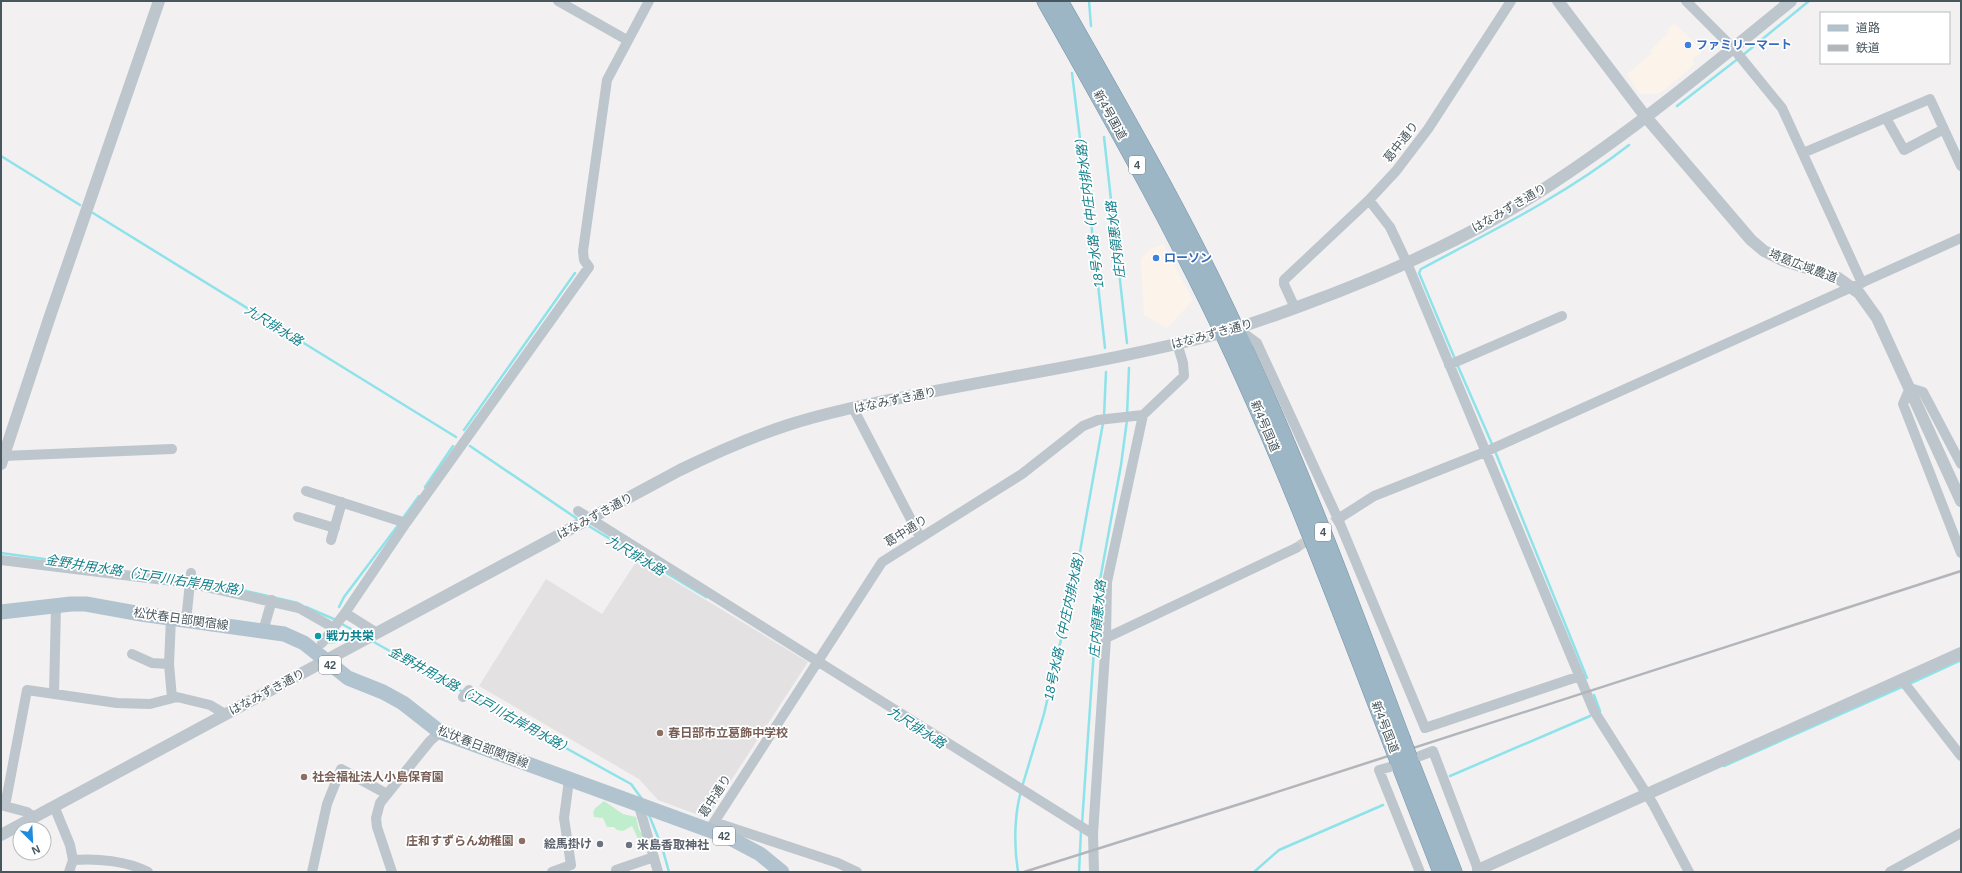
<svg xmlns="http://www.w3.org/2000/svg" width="1962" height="873" viewBox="0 0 1962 873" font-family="Helvetica,'Noto Sans JP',sans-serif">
  <rect width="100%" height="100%" fill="#f2f0f0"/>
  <path fill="#fcf4ea" d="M1674,23l29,28 -11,8 3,5 -31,26 -8,4h-16l-13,-20 25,-21 -2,-2 19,-19 -2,-2z
    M1163,244l30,56 -26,28 -23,-13 -3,-56 8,-9z"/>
  <path fill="#e3e1e2" d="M638,559l170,103 -100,154 -4,1 -46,-17 -19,-21 -160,-93 67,-107 56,35z"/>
  <path fill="#c0eecc" d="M334,632l11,6 -12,6h-8z
    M604,801l19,13 13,3 3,13 6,7 -1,4 -4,2 -8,-17 -9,5 -6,-1 -3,-3h-7l-4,-9 -9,-1c-3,-9 5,-11 10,-16z"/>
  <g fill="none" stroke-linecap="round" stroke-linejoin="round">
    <path stroke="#8ee3ea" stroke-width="2.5" d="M1089,1l2,25
      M1743,55l66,-54
      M1072,73l11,90 3,13 19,172
      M1677,106l62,-48
      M1104,137l23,206
      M1,156l79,49
      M93,213l363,224
      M1455,359l-36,-86 2,-4c71,-38 144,-74 208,-124
      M1457,364l35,80
      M1127,415l2,-47
      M1104,416l2,-44
      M464,430l111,-157
      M470,446l109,74
      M1495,451l92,227
      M425,487l28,-41
      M403,518l16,-22
      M587,525l119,72
      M1,553l122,17
      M211,583l87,20
      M306,607l30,13
      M339,607l5,-10 55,-73
      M340,623l24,13
      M372,641l91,51
      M1909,684l52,-24
      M468,694l163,90 11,15
      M1594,695l6,16
      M918,730l19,12
      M1724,766l180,-80
      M1450,776l140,-60
      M1022,787l22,-73 32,-140 27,-151
      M649,815l13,32 7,25
      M1082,824l16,-233 23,-126 6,-45
      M1018,872c-4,-25 -4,-56 3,-81
      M1079,872l2,-41
      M1254,872l25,-22 104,-45"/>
    <path stroke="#c8cacb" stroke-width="10" stroke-dasharray="10 5" stroke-linecap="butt" d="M1296,548l42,-29"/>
    <defs>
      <path id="trunk" d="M1045,1c66,117 133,234 189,356 58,126 107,256 157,386
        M1060,1c61,108 124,215 176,328 63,133 114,271 166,409
        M1409,757l45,115
        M1398,761l43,111"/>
    </defs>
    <use href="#trunk" stroke="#7494a9" stroke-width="17"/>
    <path stroke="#bcc6cc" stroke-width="10" d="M558,1l69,39
      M1686,1l47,47 49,60 80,175
      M1886,118l18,32 40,-21
      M1803,153l127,-54 31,67
      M1369,200l21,27 17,36 187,448 59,93 36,68
      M1295,308l-11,-24v-4l85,-80 27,-29 32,-42 83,-128
      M1238,329l19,14 81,176 87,209 155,-52
      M1449,365l113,-49
      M853,408l67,129
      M3,456l169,-7
      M1961,464l-38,-72 -13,-4 -7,16 58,149
      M306,491l100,32
      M578,511l515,323
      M298,517l37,11
      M1338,519l36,-23 111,-44 476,-214
      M331,540l11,-38
      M1,560l188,23 110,25 35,20
      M345,613l32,20
      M171,618l-2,46 3,34
      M186,621l5,-48
      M263,631l9,-31
      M1106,638l190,-90
      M322,643l23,-30 61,-90 183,-256 -5,-7 -1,-9 24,-171 42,-79
      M132,654l20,9 17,1
      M1902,680l59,76
      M54,694l2,-88
      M463,697l6,-7
      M1420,756l13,-5 46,121
      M1390,767l-11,3 41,102
      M1,805l26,7 7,5
      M5,806l22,-116 90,13 33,1 27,-7 33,8 15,9
      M54,806l16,39 3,15 -4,12
      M639,806l19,66
      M714,822l124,41 19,9
      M709,830l173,-268 140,-88 61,-48 15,-6 45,-5 41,-39 -1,-13 -6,-20
      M73,860c24,-2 54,1 75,12
      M616,870l38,-13
      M312,872l15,-68 14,-35 46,25
      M392,872l-15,-45 -1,-9 4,-15 50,-62 10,-9
      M552,872l19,-7 -7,-47 5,-38
      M1094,872l-1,-38 13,-196 1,-56 36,-167
      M1890,872l71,-39"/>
    <path stroke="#bcc6cc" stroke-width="12" d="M1558,1l87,115 106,124 13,11 18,9 56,18 21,15 18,25 84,183
      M1,464l49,-148 109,-315
      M1,835l679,-365c35,-17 71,-33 108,-45 43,-14 88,-22 132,-31 101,-20 202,-35 301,-61 28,-8 55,-18 82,-28 74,-27 149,-60 217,-101 96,-59 184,-132 271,-203
      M1478,870l483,-217"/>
    <path stroke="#b0c3ce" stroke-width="15" d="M1,612l70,-8h15l55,10 143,20 20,9 44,35 35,14 20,11 37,29 288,105 32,17 22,18"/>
    <use href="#trunk" stroke="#9cb6c6" stroke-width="16"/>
    <path stroke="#b2b6ba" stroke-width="2.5" d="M1024,872l219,-69 718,-232"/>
    <defs>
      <path id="trunk-bridge" d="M1402,738l7,19
        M1391,743l7,18"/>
    </defs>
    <use href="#trunk-bridge" stroke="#7494a9" stroke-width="17" stroke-linecap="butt"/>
    <use href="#trunk-bridge" stroke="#9cb6c6" stroke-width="16"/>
  </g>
  <g fill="#3f7fe0" stroke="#fff" stroke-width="1.5">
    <circle cx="1688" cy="45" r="4"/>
    <circle cx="1156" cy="258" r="4"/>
  </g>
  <circle fill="#0f9aa8" stroke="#fff" stroke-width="1.5" cx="318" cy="636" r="4"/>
  <g fill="#8d6e63" stroke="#fff" stroke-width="1.5">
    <circle cx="660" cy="733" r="4"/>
    <circle cx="304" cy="777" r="4"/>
    <circle cx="522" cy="841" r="4"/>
  </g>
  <g fill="#6b7280" stroke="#fff" stroke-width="1.5">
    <circle cx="600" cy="844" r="4"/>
    <circle cx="629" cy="845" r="4"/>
  </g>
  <g text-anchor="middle" stroke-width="3.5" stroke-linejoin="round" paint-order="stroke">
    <g fill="#fff" stroke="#7f898e" stroke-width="1">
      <rect x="1129" y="156" width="16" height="18" rx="3"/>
      <rect x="1315" y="523" width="16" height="18" rx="3"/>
      <rect x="319" y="656" width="22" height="18" rx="3"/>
      <rect x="713" y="827" width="22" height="18" rx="3"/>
    </g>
    <g font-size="11" font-weight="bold" fill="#48565d">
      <text x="1137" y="169">4</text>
      <text x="1323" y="536">4</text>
      <text x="330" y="669">42</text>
      <text x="724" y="840">42</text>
    </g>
    <g font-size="12" font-weight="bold" fill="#366cbe" stroke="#fff" text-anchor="start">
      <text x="1696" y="49">ファミリーマート</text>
      <text x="1164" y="262">ローソン</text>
    </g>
    <g font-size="12" fill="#48565d" stroke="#fff">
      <text transform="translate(1110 115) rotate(61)" y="4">新4号国道</text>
      <text transform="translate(1401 142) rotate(-52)" y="4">葛中通り</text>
      <text transform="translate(1509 208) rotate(-30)" y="4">はなみずき通り</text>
      <text transform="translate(1803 266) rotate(21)" y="4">埼葛広域農道</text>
      <text transform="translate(1212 334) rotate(-15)" y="4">はなみずき通り</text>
      <text transform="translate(895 400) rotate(-12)" y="4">はなみずき通り</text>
      <text transform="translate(1265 426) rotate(67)" y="4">新4号国道</text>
      <text transform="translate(595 516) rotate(-28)" y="4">はなみずき通り</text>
      <text transform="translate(906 531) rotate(-32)" y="4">葛中通り</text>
      <text transform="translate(181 619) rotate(8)" y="4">松伏春日部関宿線</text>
      <text transform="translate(267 692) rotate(-28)" y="4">はなみずき通り</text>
      <text transform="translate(1385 727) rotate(69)" y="4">新4号国道</text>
      <text transform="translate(483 747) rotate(21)" y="4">松伏春日部関宿線</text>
      <text transform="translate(715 796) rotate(-57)" y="4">葛中通り</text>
    </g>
    <g font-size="12" font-weight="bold" fill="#0d838f" stroke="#fff" text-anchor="start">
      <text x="326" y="640">戦力共栄</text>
    </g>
    <g font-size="12" font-weight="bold" fill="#785e54" stroke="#fff" text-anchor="start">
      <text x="668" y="737">春日部市立葛飾中学校</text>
      <text x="312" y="781">社会福祉法人小島保育園</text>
      <text x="514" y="845" text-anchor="end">庄和すずらん幼稚園</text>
    </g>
    <g font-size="12" font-weight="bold" fill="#5b616d" stroke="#fff" text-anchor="end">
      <text x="592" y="848">絵馬掛け</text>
      <text x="637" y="849" text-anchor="start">米島香取神社</text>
    </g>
    <g font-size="13" font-style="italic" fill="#117f89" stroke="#fff">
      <text transform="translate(1089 210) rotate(-97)" y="5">18号水路（中庄内排水路）</text>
      <text transform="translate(1115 240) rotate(-97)" y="5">庄内領悪水路</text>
      <text transform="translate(274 325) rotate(32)" y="5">九尺排水路</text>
      <text transform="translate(636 555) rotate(31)" y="5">九尺排水路</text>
      <text transform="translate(148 575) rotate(9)" y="5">金野井用水路（江戸川右岸用水路）</text>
      <text transform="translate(1097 619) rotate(-85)" y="5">庄内領悪水路</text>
      <text transform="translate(1064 623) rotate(-78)" y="5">18号水路（中庄内排水路）</text>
      <text transform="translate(481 700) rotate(29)" y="5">金野井用水路（江戸川右岸用水路）</text>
      <text transform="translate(917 727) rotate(33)" y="5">九尺排水路</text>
    </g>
  </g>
  <rect width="1962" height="873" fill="none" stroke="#48565d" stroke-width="4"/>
  <rect x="1820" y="12" width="130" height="52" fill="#ffffff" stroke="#b6bbbe"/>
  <rect x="1828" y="25" width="20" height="6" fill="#b0c3ce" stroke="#b6bbbe"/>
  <text x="1856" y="32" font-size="12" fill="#48565d">道路</text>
  <rect x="1828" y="45" width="20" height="6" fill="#b2b6ba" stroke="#b6bbbe"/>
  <text x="1856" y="52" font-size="12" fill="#48565d">鉄道</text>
  <g transform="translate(32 841) rotate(156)"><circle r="19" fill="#ffffff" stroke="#b6bbbe"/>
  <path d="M0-3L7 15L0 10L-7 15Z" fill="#1f8bdd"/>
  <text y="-6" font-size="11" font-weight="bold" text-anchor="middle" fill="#48565d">N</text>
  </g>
</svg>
